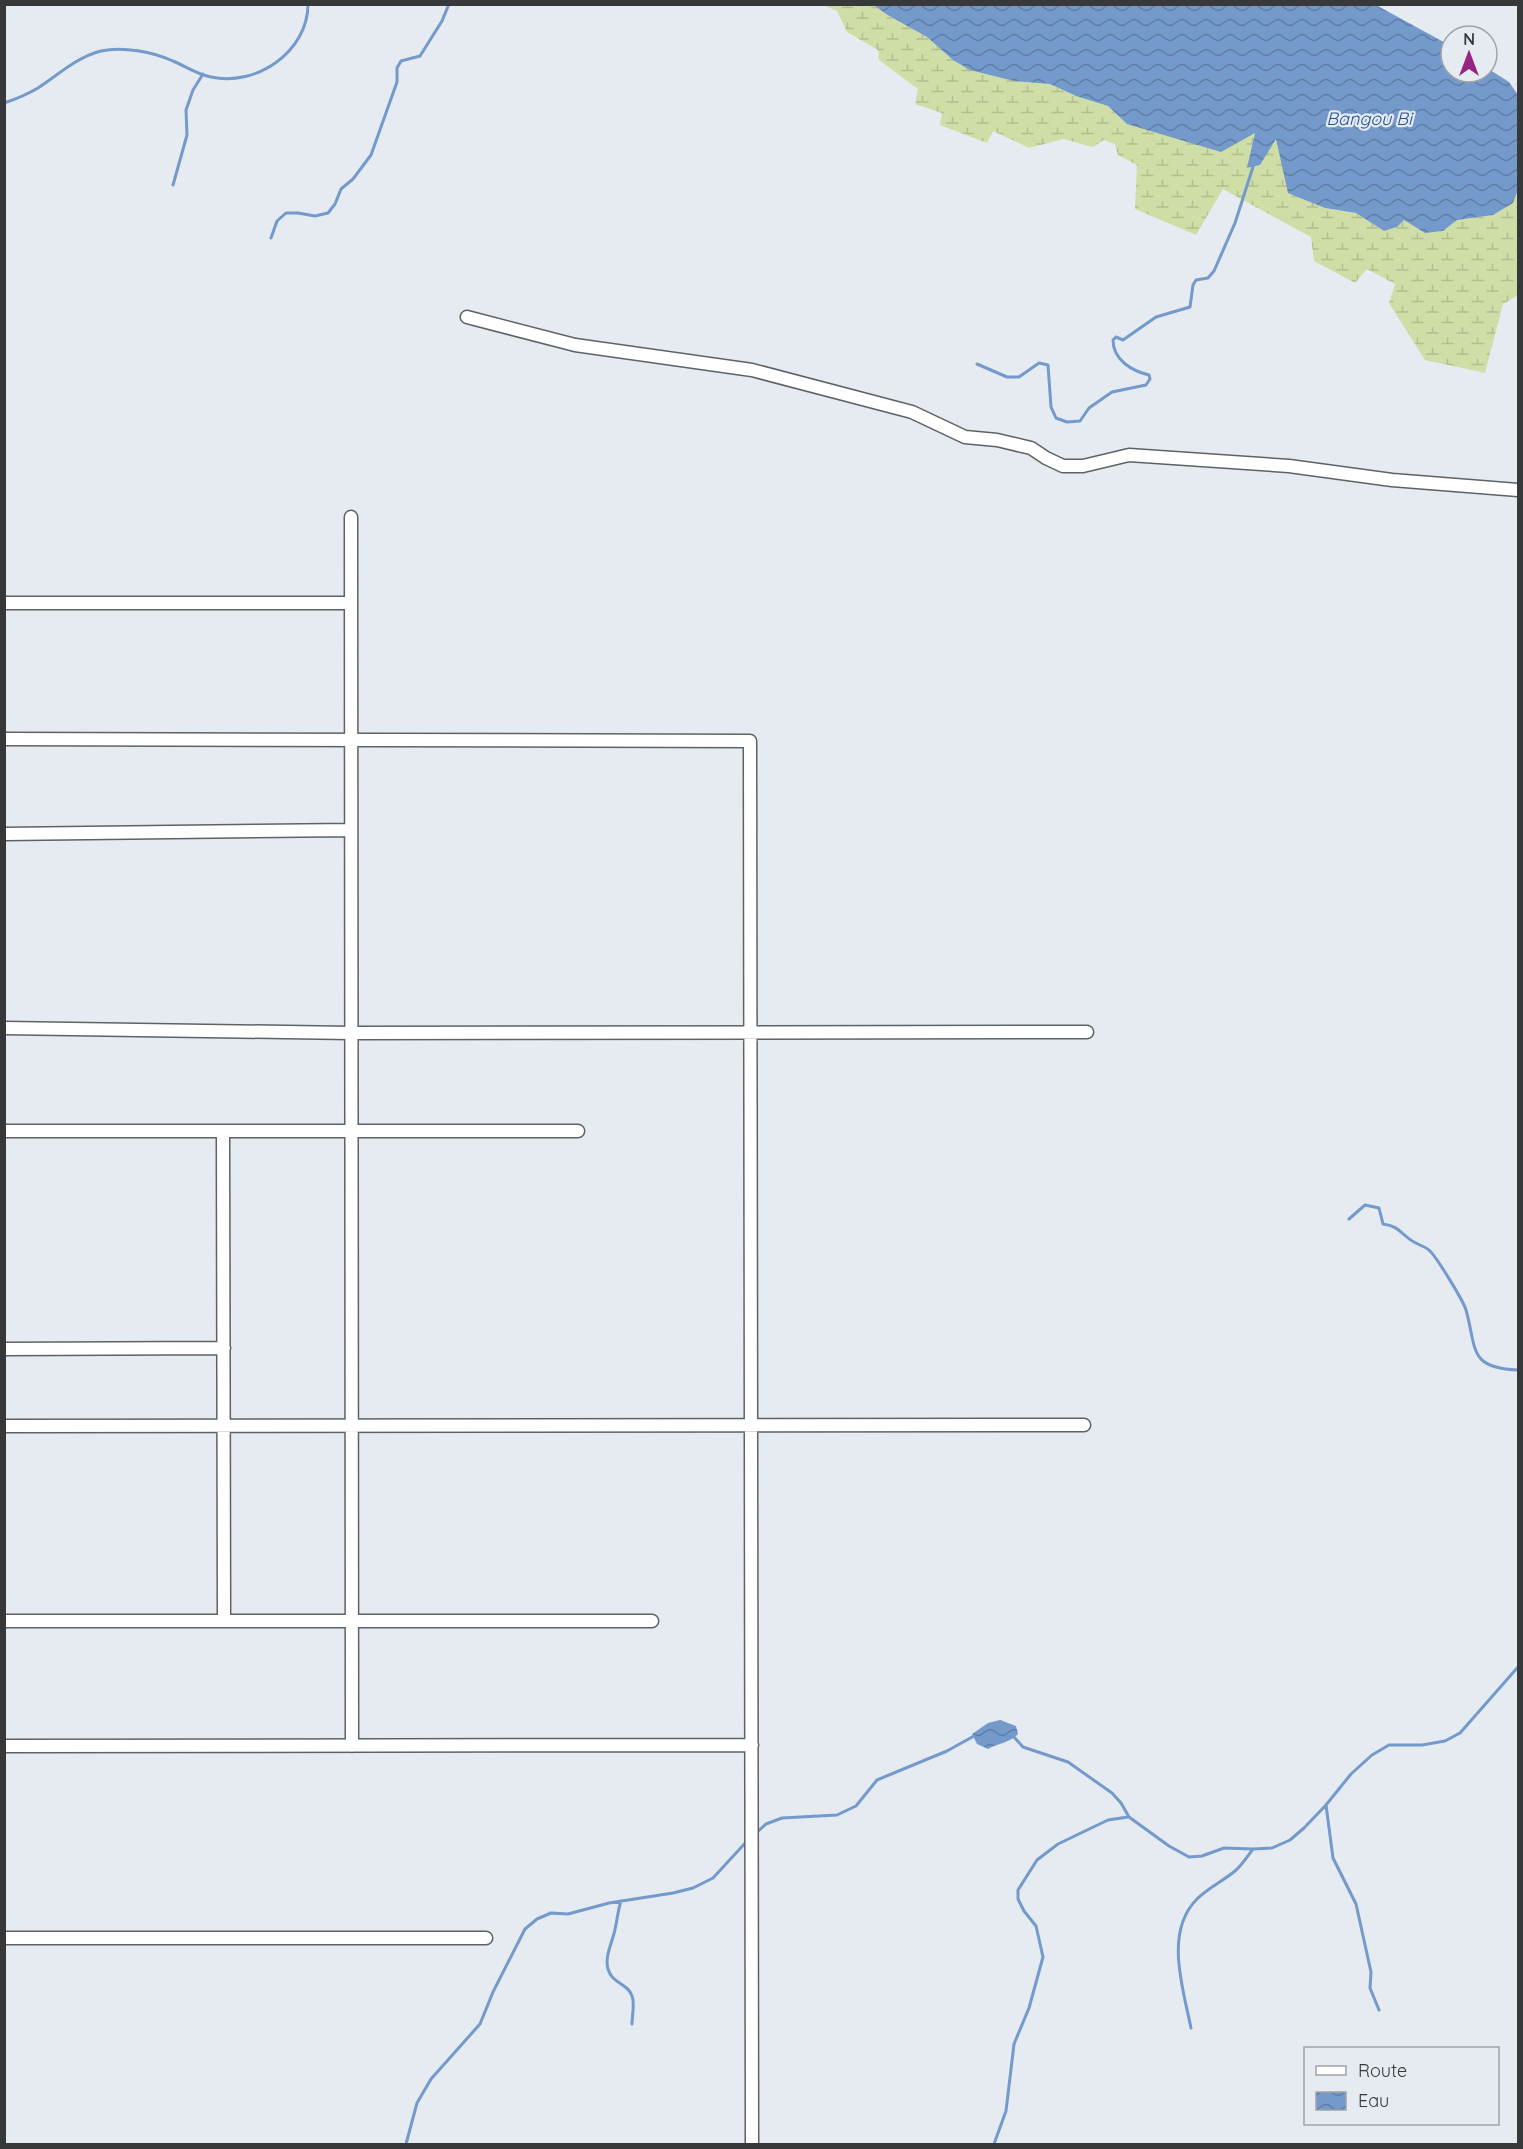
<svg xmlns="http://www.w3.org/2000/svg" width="1523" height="2149" viewBox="0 0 1523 2149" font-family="Quicksand,sans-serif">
  <defs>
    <pattern id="wetland-marsh" width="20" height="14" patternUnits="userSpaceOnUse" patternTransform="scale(1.5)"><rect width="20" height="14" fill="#cfdda7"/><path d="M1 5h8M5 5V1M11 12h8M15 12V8" fill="none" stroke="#b2be90"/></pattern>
    <pattern id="water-waves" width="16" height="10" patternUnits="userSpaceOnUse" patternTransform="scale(1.5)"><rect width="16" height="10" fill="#7499cb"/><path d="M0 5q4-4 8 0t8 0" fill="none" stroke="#607ea6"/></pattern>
  </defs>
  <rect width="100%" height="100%" fill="#e6ebf1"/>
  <path fill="url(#wetland-marsh)" d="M823,5h51l12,9 41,23 26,23 61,21 36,3 26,12 32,10 19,18 128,8 -7,36 12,-3 16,-27 49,70 31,5 28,18 13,-4 7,-7 21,13 18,-2 14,-11 36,-5 20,-12 5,-13v105l-15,9 -18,69 -60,-13 -36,-57 6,-19 -28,-15 -12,14 -41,-22 -3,-24 -88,-48 -27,46 -61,-26 2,-44 -19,-10 -3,-11 -11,-4 -11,7 -30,-8 -34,9 -36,-17 -6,12 -47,-18 2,-12 -27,-9 3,-15 -39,-29 -1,-10 -31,-18 -10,-21z"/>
  <path fill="url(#water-waves)" d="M874,5h502l75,41v26h36v-4l22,14 9,13v95l-5,13 -20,12 -36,5 -14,11 -18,2 -21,-13 -7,7 -13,4 -28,-18 -31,-5 -37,-15 -12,-54 -16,26 -13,3 8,-35 -34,19 -94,-28 -19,-18 -32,-10 -26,-12 -36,-3 -44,-11 -17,-10 -26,-23 -41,-23z
    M1000,1720l16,6 2,8c-8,9 -20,9 -30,15l-11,-5 -5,-10 16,-11z"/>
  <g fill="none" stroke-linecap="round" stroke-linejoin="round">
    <path stroke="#7499cb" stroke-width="3" d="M4,103c12,-4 24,-9 34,-15 20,-13 39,-31 63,-37 22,-5 52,1 72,10 12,5 25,14 38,16 45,10 97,-25 97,-73
      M173,185l14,-50 -1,-25 7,-20 10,-16
      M271,238l6,-17 9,-8h12l17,3 13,-3 7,-9 6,-15 12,-10 18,-24 26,-73v-14l4,-7 19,-5 22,-35 7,-17
      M977,364l30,13h12l20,-14 9,2 3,42 5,11 11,4 13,-1 9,-13 23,-16 34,-7 4,-6 -1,-4c-17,-4 -36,-15 -36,-35l3,-3 7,3 33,-23 34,-10 3,-22 3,-5 12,-2 6,-7 21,-48 18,-56
      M1349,1219l16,-14 14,3 4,16c17,2 18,11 31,18 5,3 12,5 16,9 7,7 33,49 36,59 11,39 2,58 52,60
      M1014,1737l9,10 45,15 44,31 9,10 8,14 40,29 20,11 13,-1 22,-8 29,1 19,-1 18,-8 14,-12 22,-23 25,-31 21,-19 17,-10h33l23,-4 15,-8 58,-66
      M1326,1805l7,53 23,46 15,68 -1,16 9,22
      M755,1834l11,-10 16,-6 55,-3 19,-9 21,-26 70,-29 27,-15
      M621,1901c-4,12 -4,24 -8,36 -3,10 -8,22 -5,32 4,15 20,14 24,27 3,7 0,20 0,28
      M1191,2028c-8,-40 -27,-96 6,-129 11,-11 26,-18 38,-28 7,-6 12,-14 18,-22
      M406,2144l11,-41 14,-24 49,-55 13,-32 32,-63 12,-10 14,-6 17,1 41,-11 64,-10 20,-5 20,-10 35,-38
      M994,2144l12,-33 8,-67 15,-36 14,-51 -7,-31 -12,-15 -6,-12v-9l19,-30 21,-16 50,-24 20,-3"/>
    <defs>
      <path id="minor" d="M467,317l108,28 177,25 160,42 53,25 32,3 34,8 15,10 17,8h20l46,-11 160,11 103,14 126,10
        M351,517l1,1229
        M4,603h347
        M4,739l746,2 2,1403
        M4,834l347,-4
        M4,1028l347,5 736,-1
        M4,1131h574
        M223,1131l1,490
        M4,1349l220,-1
        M4,1426l1080,-1
        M4,1621h648
        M4,1746l748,-1
        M4,1938h482"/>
    </defs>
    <use href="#minor" stroke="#5d6266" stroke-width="15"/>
    <use href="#minor" stroke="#fff" stroke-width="12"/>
  </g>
  <g text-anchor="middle" stroke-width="4.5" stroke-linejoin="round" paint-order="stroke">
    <g font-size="18" font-style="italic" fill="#225392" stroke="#e6ebf1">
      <text x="1369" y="125">Bangou Bi</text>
    </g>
  </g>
  <rect width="1523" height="2149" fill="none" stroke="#36383a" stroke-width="12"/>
  <rect x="1304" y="2047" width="195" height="78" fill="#e6ebf1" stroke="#a0a3a8" stroke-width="1.5"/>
  <rect x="1316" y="2066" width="30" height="9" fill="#ffffff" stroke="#a0a3a8" stroke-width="1.5"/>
  <text x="1358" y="2077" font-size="18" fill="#36383a">Route</text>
  <rect x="1316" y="2092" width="30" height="18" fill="url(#water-waves)" stroke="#a0a3a8" stroke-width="1.5"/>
  <text x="1358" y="2107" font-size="18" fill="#36383a">Eau</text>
  <g transform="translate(1469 54)"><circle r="28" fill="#e6ebf1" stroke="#a0a3a8" stroke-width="1.5"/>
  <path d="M0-4.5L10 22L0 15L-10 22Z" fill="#972481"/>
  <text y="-9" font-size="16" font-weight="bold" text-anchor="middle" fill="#36383a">N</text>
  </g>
</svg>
